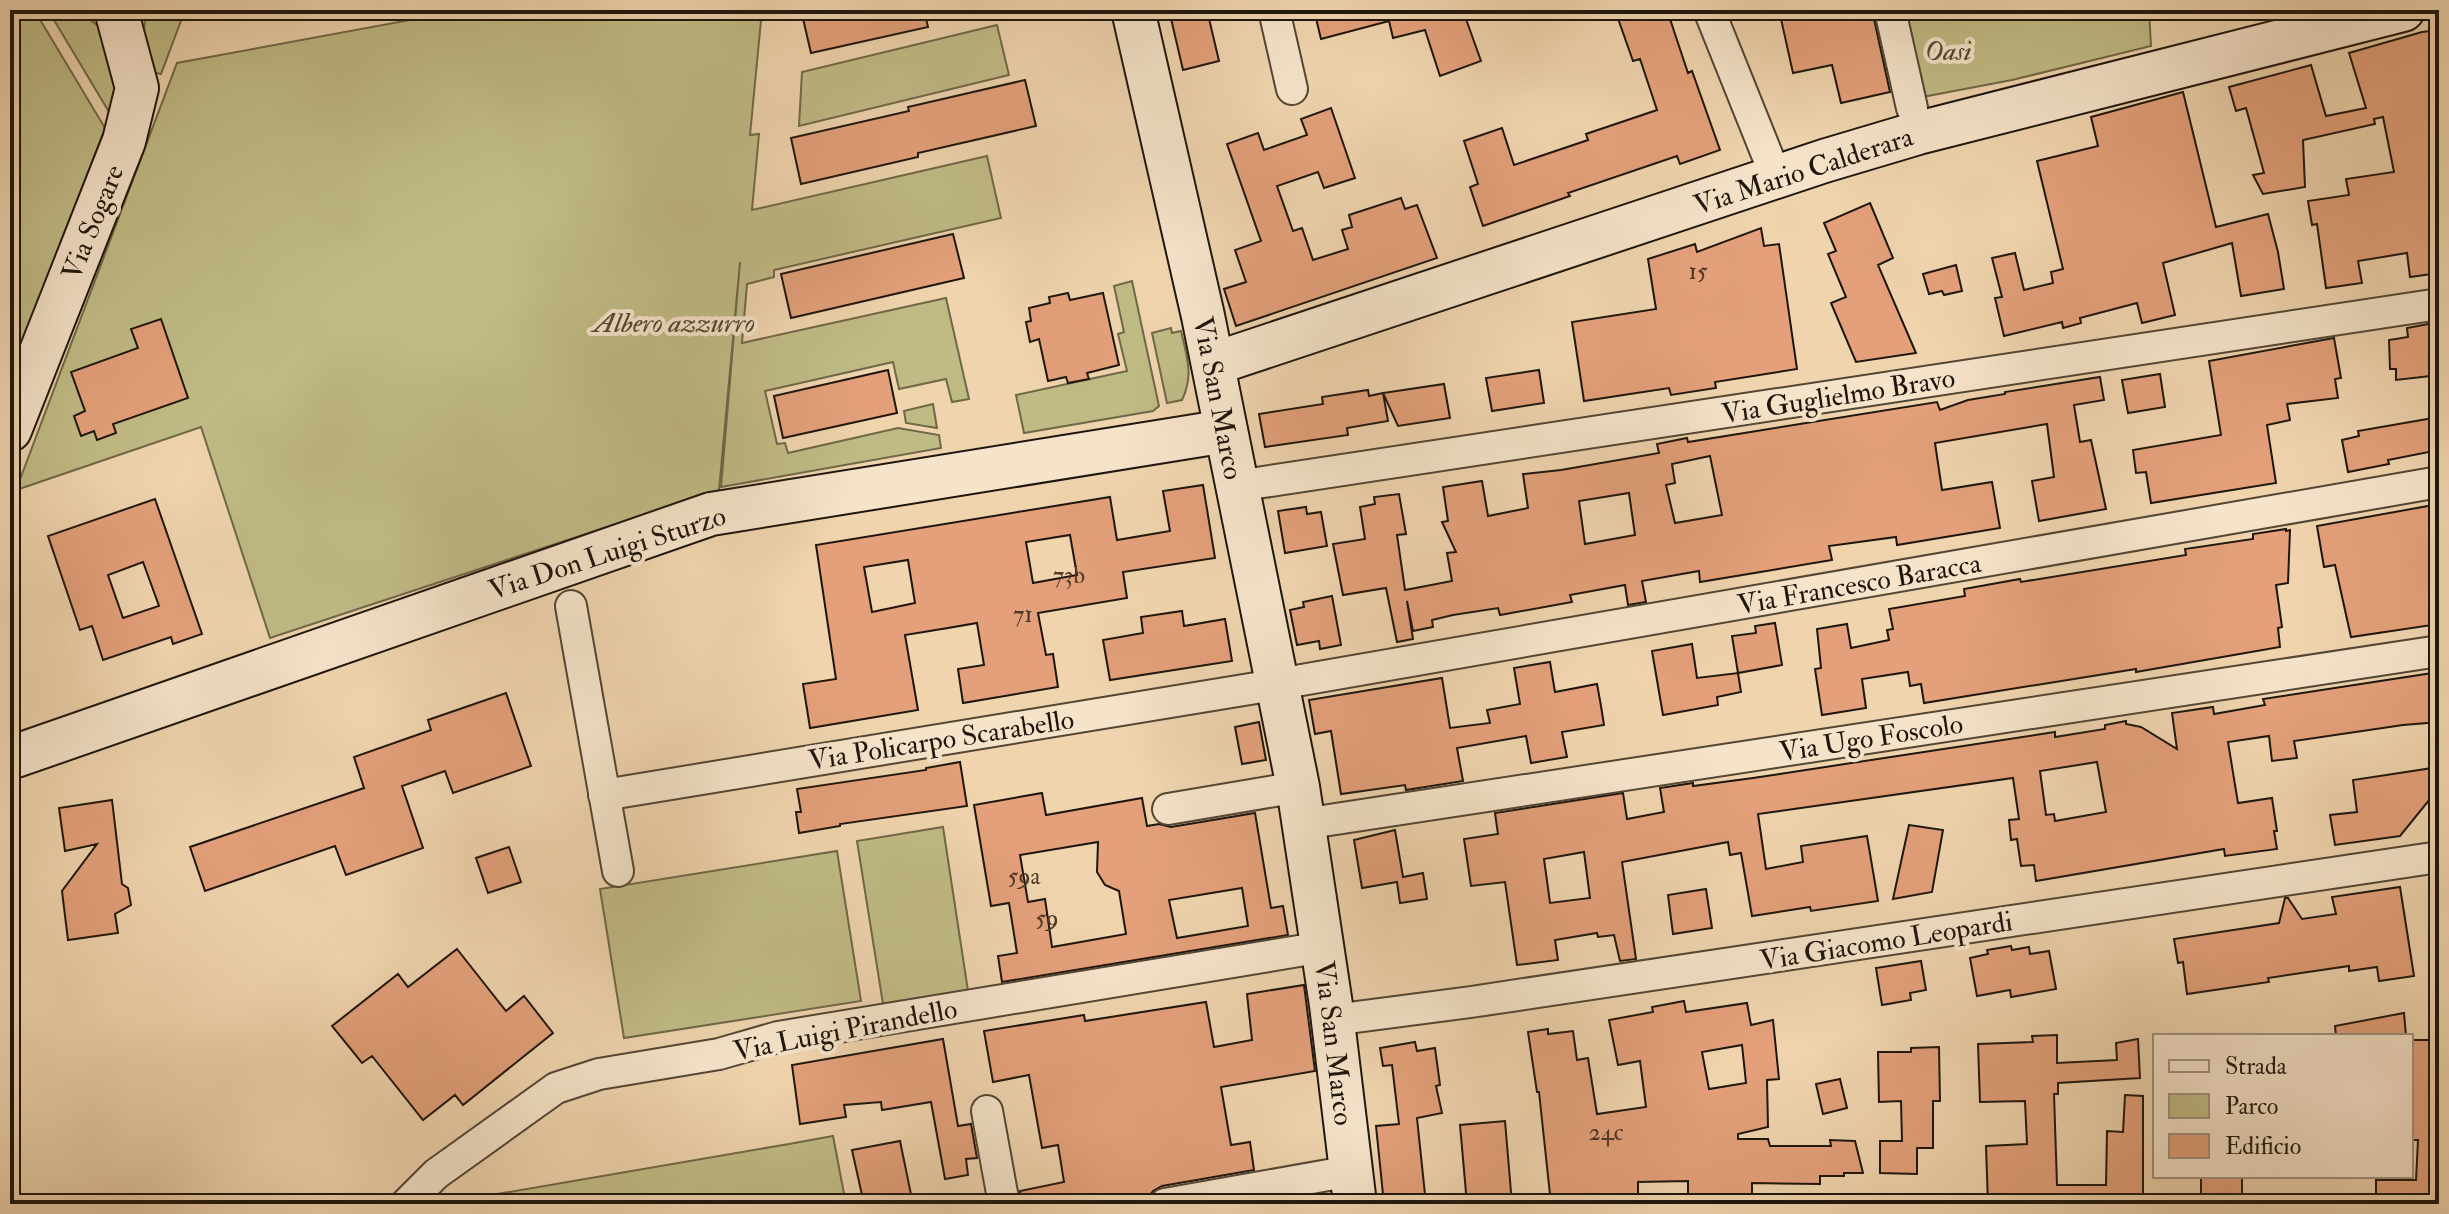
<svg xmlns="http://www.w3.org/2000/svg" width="2449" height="1214" viewBox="0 0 2449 1214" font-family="'IM FELL Double Pica',serif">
  <rect width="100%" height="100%" fill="#efd4ae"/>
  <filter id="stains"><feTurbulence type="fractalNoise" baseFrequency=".0025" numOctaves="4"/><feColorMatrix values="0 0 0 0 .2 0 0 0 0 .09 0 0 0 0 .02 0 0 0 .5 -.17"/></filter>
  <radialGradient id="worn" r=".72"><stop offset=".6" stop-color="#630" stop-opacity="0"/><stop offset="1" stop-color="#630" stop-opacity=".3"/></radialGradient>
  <path fill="#c0bb85" stroke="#6f6849" stroke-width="2" d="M10,10l26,3 69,115 -95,247z
    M48,10h30l20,16 12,17 9,19 -4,60z
    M147,10h38l-24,64 -8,-2c-6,-20 -13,-41 -6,-62z
    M464,10h298l-12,125 9,-1 -7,76 235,-54 14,62 -227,52v7l-27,7 -5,59 204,-45 23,101 -17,3 -6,-23 -47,10 -6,-27 -128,29 12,53 8,-1 3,10 110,-25 41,7 2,13 -220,39 19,-225 -21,228 -449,148 -69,-211 -185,63 161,-427z
    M1897,10h252l2,36 -139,34 -95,18z
    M997,25l12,50 -210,51 3,-54z
    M1132,281l27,125 -6,5 -129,22 -8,-38 111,-24 -9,-37 6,-2 -10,-46z
    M1171,328l1,5 9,-2c6,26 13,44 1,69l-15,3 -15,-70z
    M933,404l4,24 -31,-5 -2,-12z
    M943,827l25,164 -85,13 -26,-163z
    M837,851l24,150 -237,37 -24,-149z
    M833,1136l13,68h-407l350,-60z"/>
  <path fill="#e3a07a" stroke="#1e160d" stroke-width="2" fill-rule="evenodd" d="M801,10h123l4,17 -117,26z
    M1169,10h38l12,51 -36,9z
    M1314,10h161v6l-9,3 15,42 -41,15 -15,-46 -32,8 -4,-17 -68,18z
    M1615,10h52l21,63 4,-2 28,79 -40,14 -3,-8 -109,37 2,3 -87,30 -13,-39 8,-3 -14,-43 38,-13 12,37 74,-25 -2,-6 71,-24 -17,-51 -7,2z
    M1779,10h93l18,82 -49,11 -9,-38 -39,8z
    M2439,30v65l-4,1 4,20v157l-29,4 -3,-24 -49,8 4,22 -36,5 -9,-64 -5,1 -4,-24 41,-6 -3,-16 48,-7 -11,-55 -9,2 1,5 -72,16 2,47 -42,7 -10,-19 11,-2 -18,-65 -10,3 -7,-24 82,-22 15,51 40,-8 -17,-55 73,-21z
    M1025,80l11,46 -118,27v4l-117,27 -10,-46 118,-27 -1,-4z
    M2183,92l33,135 52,-13 10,38 6,37 -43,7 -9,-53 -69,20 12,52 -33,8 -5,-20 -57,15 1,5 -18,5 -1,-6 -58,14 -9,-38 7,-1 -10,-39 23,-5 9,37 29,-7 -2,-11 12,-3 -26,-108 61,-15 -7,-29z
    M1331,108l24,70 -31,10 -6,-16 -41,14 16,45 9,-3 11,32 35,-11 -6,-19 10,-3 -3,-12 52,-17 4,11 12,-4 20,53 -201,68 -12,-37 22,-7 -11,-32 26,-9 -34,-97 31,-11 6,17 43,-15 -6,-16z
    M1870,203l23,55 -15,7 38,88 -60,9 -25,-59 15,-6 -18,-43 8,-3 -12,-28z
    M1761,228l3,18 15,-2 18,125 -82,13 1,6 -45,7 -2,-7 -85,13 -12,-79 84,-13 -8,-50 47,-15 2,8z
    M953,234l11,44 -173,40 -10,-44z
    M1956,265l6,26 -18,4 -2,-4 -13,3 -6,-20z
    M1068,293l2,7 33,-7 16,72 -32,8 2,6 -21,4 -2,-6 -18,4 -9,-42 -9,3 -4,-20 5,-1 -2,-13 21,-5 -1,-6z
    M161,319l27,79 -75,26 3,9 -19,7 -3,-9 -13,5 -7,-20 11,-5 -14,-39 67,-24 -7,-19z
    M2439,322v53l-43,5v-11h-6l-1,-29 19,-3 -1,-9z
    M2334,338l7,40 -6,1 3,19 -51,6 3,16 -23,5 9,58 -125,20 -5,-31 -10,1 -3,-23 88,-15 -12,-74z
    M888,370l9,43 -114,25 -9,-42z
    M1539,370l5,33 -52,8 -6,-33z
    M2160,374l5,33 -37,6 -6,-33z
    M2100,377l4,23 -30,5 6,37 11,-2 15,69 -67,12 -7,-40 22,-4 -7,-53 -112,19 7,47 50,-8 8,46 -103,17 -1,-8 -67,9 3,14 -132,22 -1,-11 -57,10 4,21 -18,3 -3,-20 -55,10 2,7 -72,13 -2,-7 -45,7 -21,5 1,7 -20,4 -6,-30 6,38 -16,3 -11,-54 -43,7 -10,-51 32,-5 -5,-32 15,-3 -1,-7 25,-3 7,40 -9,1 8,55 47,-9 -5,-28 9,-1 -14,-30 6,-1 -5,-34 39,-6 6,35 40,-8 -5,-34 38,-4 98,-17 -2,-9 30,-6 1,4 249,-40 3,8 28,-10 37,-6v-2zM1710,456l12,59 -47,8 -9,-38 9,-2 -3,-19zM1629,493l6,42 -50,9 -6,-43z
    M1444,384l6,34 -52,8 -15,-33z
    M1368,390l1,6 14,-3 5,28 -41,7 1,7 -83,12 -6,-33 64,-10 -1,-7z
    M2439,417v33l-51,10 1,4 -41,8 -6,-32 17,-4 -1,-5z
    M1203,485l12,73 -92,14 4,26 -89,15 8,42 7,-1 5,33 -95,16 -5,-34 26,-4 -7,-42 -29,5 -43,7 13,75 -108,18 -7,-44 33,-5 -20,-134 294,-48 7,43 53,-9 -7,-40zM1070,535l7,40 -44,8 -7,-41zM908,560l7,43 -43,9 -8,-45z
    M155,499l47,135 -29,10 -2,-7 -68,23 -11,-34 -12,4 -32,-94zM143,562l16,44 -36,12 -15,-43z
    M2439,504v120l-88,13 -16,-72 -11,2 -7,-41z
    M1306,507l1,7 14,-2 6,34 -42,7 -7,-42z
    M2286,529v2l4,-1 -2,53 -12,2 6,42 -4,1 2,19 -144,25v-3l-212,34 -3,-19 -11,2 -2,-14 -46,7 4,29 -44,7 -7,-46 6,-1 -4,-39 30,-5 4,24 38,-8 -2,-10 6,-1 -4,-20 76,-13 -1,-7 56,-10 1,3 165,-27 -1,-6 68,-10v-5z
    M1332,596l9,49 -21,4 -1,-8 -22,4 -7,-35 14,-3 -1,-5z
    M1182,611l2,15 41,-7 7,42 -122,19 -7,-40 40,-7 -2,-16z
    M1775,623l7,42 -44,8 -6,-37 24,-3 -1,-7z
    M1692,644l5,34 41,-5 3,19 -24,5 1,8 -55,10 -11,-64z
    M1550,662l5,30 42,-8 4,22 3,19 -42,7 5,25 -36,6 -5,-27 -69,12 6,33 -57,9 -1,-5 -64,9 -10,-63 -16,3 -6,-34 133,-22 8,50 40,-5 -3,-13 33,-6 -6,-36z
    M2439,672v50l-36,3 -109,16 3,17 -25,3 -3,-25 -41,6 10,61 34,-5 5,33h-3l3,18 -52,7 -1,-7 -188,32 -2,-16 -13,1 -4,-27 -6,1 -2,-20 10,-1 -6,-41 -255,36 8,55 37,-7 -2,-16 66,-10 11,65 -67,10 -1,-4 -58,9 -11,-63 -11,2 -2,-13 -106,20 14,97 -16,2 -6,-26 -16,2 -1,-4 -42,7 3,20 -41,5 -12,-83 -34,4 -7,-47 34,-5 -3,-21 128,-20 4,26 37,-7 -4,-24 33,-5v3l60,-8 302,-46v5l50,-8v-4l21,-4v3l15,3 36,22 -5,-36 41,-6 1,7 51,-9 -2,-6zM2097,762l9,50 -51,9 -1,-7 -8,1 -6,-44zM1584,852l6,46 -40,5 -6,-44z
    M506,693l25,73 -78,27 -8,-22 -43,15 21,62 -77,27 -11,-29 -130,45 -15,-44 174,-59 -10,-31 77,-27 -3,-10z
    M1259,722l7,38 -24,4 -7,-37z
    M960,762l7,44 -127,18v2l-41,7 -3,-21h5l-4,-23 129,-19v-2z
    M2439,767v21l-39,48 -65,9 -5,-30 27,-3 -4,-32z
    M1042,793l4,22 96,-17 5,28 12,-2 12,3 84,-14 16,95 12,-2 5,29 -286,47 -4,-26 19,-3 -8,-50 -18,3 -17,-101zM1098,842l-1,30 8,13 14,6 7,43 -74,13 -7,-48 -17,3 -8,-47zM1242,888l6,38 -71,12 -8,-38z
    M112,800l10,84 6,4 3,17 -16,9 3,19 -50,7 -6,-49 35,-47 -32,7 -6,-43z
    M1909,825l34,5 -11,62 -39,7z
    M1395,830l8,47 20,-4 4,26 -27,4 -3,-21 -35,6 -8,-48z
    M509,847l12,35 -33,11 -12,-35z
    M2400,887l14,89 -35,5 -2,-14 -28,4v-5l-81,12 1,4 -82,12 -4,-32 -5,1 -4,-24 105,-16 6,-25h3l14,21 34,-5 -4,-17z
    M1706,889l6,39 -39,6 -5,-39z
    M2011,946l1,4 17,-3 1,7 19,-3 7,38 -45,8 -1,-7 -33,6 -7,-38 18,-4 -1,-4z
    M457,949l49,62 18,-15 29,37 -90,72 -8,-10 -32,25 -51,-64 -10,7 -30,-37 66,-52 10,13z
    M1921,961l5,29 -16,3 1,7 -29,5 -6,-37z
    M1304,985l11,86 -94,16 10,58 19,-3 4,28 -92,16 -9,5 -5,7v-3l-52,9h-74l-2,-13 44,-9 -6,-37 -16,3 -13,-73 -36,7 -9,-51 100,-16 1,6 121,-19 8,45 38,-7 -5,-46z
    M1684,1001l2,11 61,-9 4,22 22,-5 6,59 -12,1 1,47 -30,7v5h30l2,7h61l-1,-6 25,1 8,32h-19v3h-24v8l-68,-1v11h-64v-13l-50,1v22h-87l-12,-112h-2l-9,-60 20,-3v5l25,-3 4,29 11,-2 9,56 49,-7 -6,-46 -22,4 -9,-45 44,-8 -1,-5zM1742,1045l4,38 -37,6 -7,-37z
    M2404,1013l2,23h-70l-1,-10z
    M2057,1035v28l60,-3 -1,-17 22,-4 2,39 -82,5v11h-4l3,91h49l1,-54 16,1 2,-37 18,1v108h-155l-2,-58 41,-2 -2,-43 -45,1 -2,-58 55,-2 -1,-6z
    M943,1039l15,87 13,-2 6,34 -11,1 2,16 -23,4 -14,-77 -49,8 -1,-8 -37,3 2,12 -46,7 -8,-59z
    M2411,1040h28v164h-63v-24h40l2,-40h-7z
    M1415,1042l2,9 18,-3 5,37 -4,1 6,27 -25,5 9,86h-42l-8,-78 23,-2 -7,-59 -9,1 -3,-18z
    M1939,1047l1,54h-7v47h-16v26l-37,-1v-32h22l-1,-40 -22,1 -1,-50h33v-4z
    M1840,1079l7,29 -24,6 -7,-30z
    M1505,1121l7,83h-45l-7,-79z
    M900,1141l13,63h-49l-12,-54z
    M2201,1176h41v28h-41z"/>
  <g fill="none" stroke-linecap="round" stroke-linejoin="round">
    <defs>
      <path id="street" d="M1274,10l18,79
        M1709,10l67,167
        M1890,10l22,98
        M1237,486l1202,-182
        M571,606l47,265
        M604,795l652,-107 1183,-206
        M1168,809l130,-22
        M1303,824l1136,-173
        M1333,1020l138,-18 968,-145
        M987,1111l17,93
        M406,1204l30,-30 120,-86 43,-14 120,-20 59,-17 545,-90
        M1165,1204l186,-33"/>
      <path id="secondary" d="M1133,10l70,306 95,471 33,218 24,199
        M1213,364l611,-203 94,-28 485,-123
        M10,430l114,-289 13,-53 -21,-78
        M10,758l701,-244 515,-83"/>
    </defs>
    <use href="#street" stroke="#524635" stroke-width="34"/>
    <use href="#secondary" stroke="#1e160d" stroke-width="46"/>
    <use href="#street" stroke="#f5e3ca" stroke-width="30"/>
    <use href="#secondary" stroke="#f5e3ca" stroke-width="42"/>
  </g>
  <g text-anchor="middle" stroke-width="8" stroke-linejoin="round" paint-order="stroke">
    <g font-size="24" fill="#4f3828">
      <text x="1698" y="279">15</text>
      <text x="1069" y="583">73b</text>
      <text x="1023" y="622">71</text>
      <text x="1024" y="884">59a</text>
      <text x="1047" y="926">59</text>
      <text x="1606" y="1140">24c</text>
    </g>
    <g font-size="28" font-style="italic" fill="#4f4831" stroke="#f5e3ca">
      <text x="1948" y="60">Oasi</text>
      <text x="674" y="332">Albero azzurro</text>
    </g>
    <g font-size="28" fill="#1e160d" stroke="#f5e3ca">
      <text transform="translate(1803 170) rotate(-18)" y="10">Via Mario Calderara</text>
      <text transform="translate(92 222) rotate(-68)" y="10">Via Sogare</text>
      <text transform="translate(1838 395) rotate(-9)" y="10">Via Guglielmo Bravo</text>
      <text transform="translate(1219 398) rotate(79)" y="10">Via San Marco</text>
      <text transform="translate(607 552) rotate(-18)" y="10">Via Don Luigi Sturzo</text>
      <text transform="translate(1859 583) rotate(-10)" y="10">Via Francesco Baracca</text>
      <text transform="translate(1871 737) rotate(-9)" y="10">Via Ugo Foscolo</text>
      <text transform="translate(941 739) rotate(-9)" y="10">Via Policarpo Scarabello</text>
      <text transform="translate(1886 940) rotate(-9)" y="10">Via Giacomo Leopardi</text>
      <text transform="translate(845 1029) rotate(-11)" y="10">Via Luigi Pirandello</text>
      <text transform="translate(1335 1043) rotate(83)" y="10">Via San Marco</text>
    </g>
  </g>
  <rect width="2449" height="1214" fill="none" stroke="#efd4ae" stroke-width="40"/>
  <rect x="12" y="12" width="2425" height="1190" fill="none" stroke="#1e160d" stroke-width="4"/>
  <rect x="20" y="20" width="2409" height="1174" fill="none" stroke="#1e160d" stroke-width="2"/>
  <rect x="2153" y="1034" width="260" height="144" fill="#f5e3ca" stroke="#9f917e" stroke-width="2"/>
  <rect x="2169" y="1060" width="40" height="12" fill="#f5e3ca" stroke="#9f917e" stroke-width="2"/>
  <text x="2225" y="1074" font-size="24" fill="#1e160d">Strada</text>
  <rect x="2169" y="1094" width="40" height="24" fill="#c0bb85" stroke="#9f917e" stroke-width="2"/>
  <text x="2225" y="1114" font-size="24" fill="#1e160d">Parco</text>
  <rect x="2169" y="1134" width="40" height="24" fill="#e3a07a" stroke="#9f917e" stroke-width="2"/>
  <text x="2225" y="1154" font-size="24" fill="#1e160d">Edificio</text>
  <rect width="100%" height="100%" filter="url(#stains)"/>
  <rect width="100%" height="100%" fill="url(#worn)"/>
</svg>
